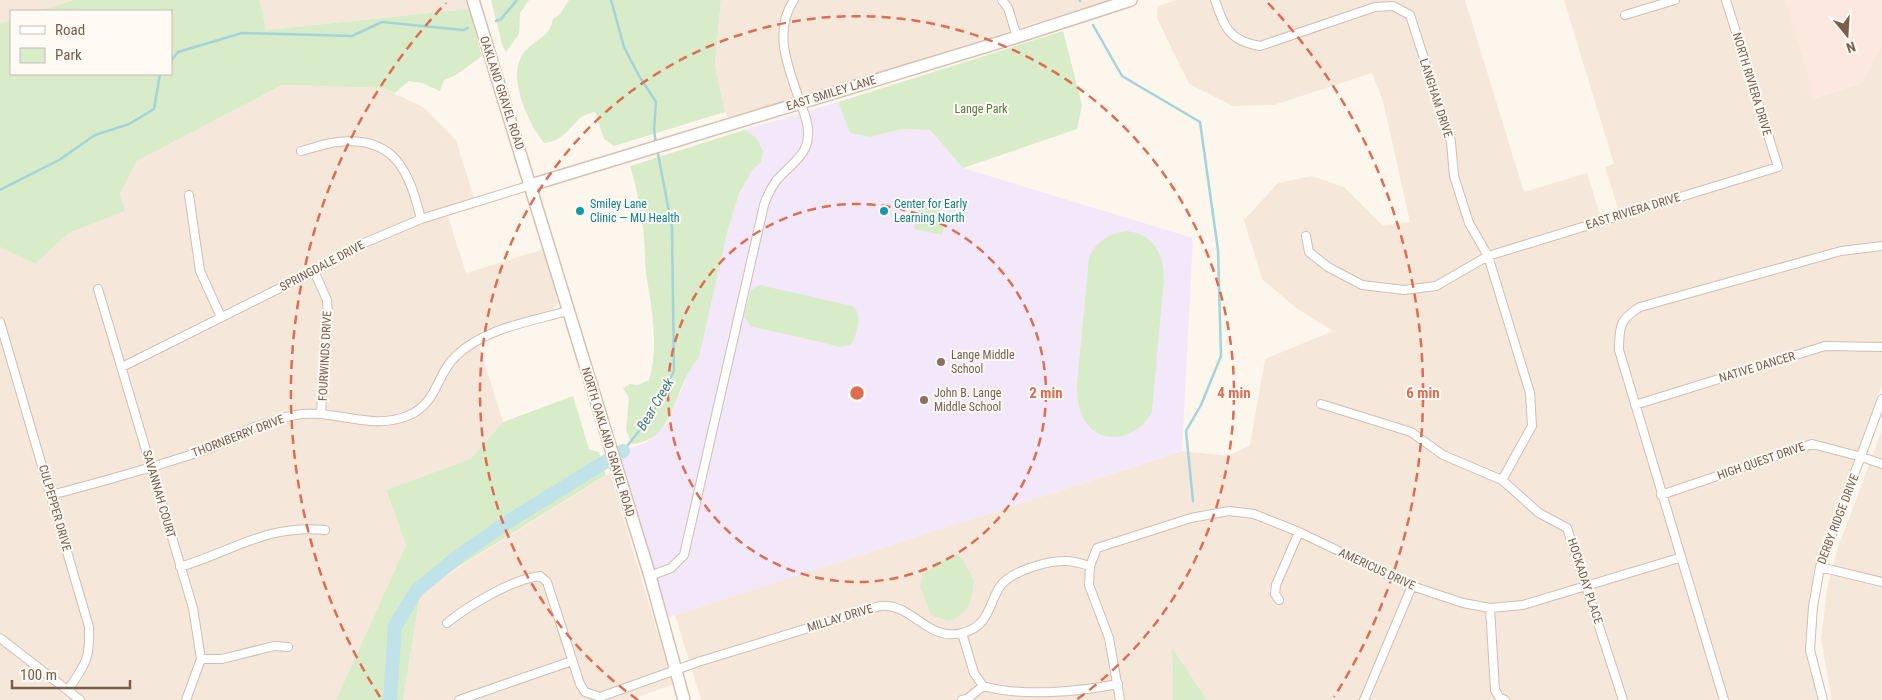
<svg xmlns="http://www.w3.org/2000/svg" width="1882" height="700" viewBox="0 0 1882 700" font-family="'Roboto Condensed',sans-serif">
  <rect width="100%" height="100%" fill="#fdf6ec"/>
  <path fill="#f5e8da" d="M0,0h74l-35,11h-28v9l-11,4z
    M260,0h206l3,9 -203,21z
    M721,0h389l-381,118 -4,-6 -10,-47z
    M1177,0h288l59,192 63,-19 13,41 18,-6 -13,-41 9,-3 -50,-164h222l29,98 46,-15 21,-37v339l-65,182 -7,48 4,65 5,20h-612l-35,-51 1,51h-472l-26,-85 507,-164 46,5 22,-11 15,-86 68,-28 -37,-23 -34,-29 -18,-59 34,-37 34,-7 32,11 39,39 27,-4 -27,-121 -11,-28 -98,32 -41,1 -44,-22 -32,-66 1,-12z
    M282,85l101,3 40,19 33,33 18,58 -29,9 21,66 78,-24 14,54 -5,6 -69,21 -10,6 5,9 24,77 -33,37 -84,31 20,55 -70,155h-336v-453l35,17 34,-31 56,-22 -5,-17 17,-33z
    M1882,430v270h-50l-11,-61 6,-51 10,-38z
    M610,473l63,212 -45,15h-225l18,-109z"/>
  <path fill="#fde8e0" d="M1786,0h96v46l-21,37 -47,15z"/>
  <path fill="#f3e8fa" d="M838,102l12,31 20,4 32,-8 28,1 33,38 230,70 -11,213 -516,167 -47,-166 27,-9 22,-20 23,-57 8,-8 29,-129 11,-35 12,-22 10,-10 -5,-25 -12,-7z"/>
  <path fill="#d8ecc9" d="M74,0h186l6,30 203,-21 13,47 -26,19 -12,5 -4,11 -18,-8 -13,-2 -14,12 -12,-5 -101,-3 -145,76 -17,33 5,17 -56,22 -34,31 -35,-17v-223l11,-4v54h160v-63h-132z
    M491,0h38l-9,13 -1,21 -13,18 -3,-5z
    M569,0h152l-6,65 10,47 -111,34 -10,-7 -9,-27c-5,1 -11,3 -15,6 -11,11 -19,24 -36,25 -17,-22 -42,-74 -15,-96 12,-10 21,-12 24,-28l7,-5z
    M1063,31l19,74 -5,24 -114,39 -33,-38 -28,-1 -32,8 -20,-4 -12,-31z
    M744,130l12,7 7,14 -2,11 -10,10 -12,22 -11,35 -29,129c-27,28 -21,82 -67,86l-6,-14 3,-32 -6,-10 7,-4 8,1 11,-5c10,-36 3,-70 -3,-107 -1,-11 -1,-23 -2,-35 -2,-25 -7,-48 -14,-72z
    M920,206l27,6 -5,23 -28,-6z
    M1126,231c27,2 38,23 38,48l-12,132c-10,24 -45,37 -64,14 -9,-10 -11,-27 -11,-40l12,-128c7,-15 20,-24 37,-26z
    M760,285l92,21c12,8 5,28 -1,39l-10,2 -91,-21 -6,-10 7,-26z
    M573,396l16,53 10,3 7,23 -185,115 -18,110h-67l70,-155 -20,-55 84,-31 33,-37z
    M957,555l5,4 12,21c-3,21 -3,33 -25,41l-18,-6 -11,-28 3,-13 19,-13z
    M1172,648l35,52h-34z"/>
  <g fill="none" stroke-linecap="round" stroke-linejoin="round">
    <path stroke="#a5d3da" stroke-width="2.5" d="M611,0l13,47 15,29 17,26 -2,28 2,14
      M1080,0v1
      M496,21l5,-2 16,-19
      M1093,25l29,51 78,46 18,128 3,106 -20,49 -15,26 7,70
      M171,61l7,-9 64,-19 110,3 30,-14 81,8 5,-2
      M0,190l59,-30 36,-25 34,-11 25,-15 6,-35
      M623,451l26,-32 25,-48 -2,-144 -15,-78"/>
    <path stroke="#bfe3e8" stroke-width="14" d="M390,700l5,-74 22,-36 43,-35 49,-34 114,-70"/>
    <defs>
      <path id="street" d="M1002,0l6,8 9,29
        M1215,0c9,28 15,41 45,46l115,-39 18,-1 17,9 41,127 3,34 15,47 19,33 42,137 2,33 -30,54
        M1625,15l50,-15
        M301,151c12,-3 25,-8 37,-9 57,-6 71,29 83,77
        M189,195l11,76 21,46
        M1306,236l3,16 19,15 34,18 42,5 32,-4 52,-30 290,-89 -52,-167
        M314,271l13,29 1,14 -7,99
        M98,289l95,319 8,51 -15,41
        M0,322l89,305c1,33 -3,36 -21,63
        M122,367l192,-96 48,-27 59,-25 110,-34
        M1321,404l90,28 32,23 59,25 37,33 28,15 56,172
        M1635,405l190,-59 57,1
        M51,495c54,-14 107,-29 160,-47 12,-4 22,-12 34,-17 16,-7 33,-12 50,-16 38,-7 76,16 112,1 31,-12 29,-42 49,-60 29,-28 73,-34 111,-45
        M1661,495l151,-51 50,13 20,7
        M180,567c53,-16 87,-43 145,-37
        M1820,567l62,15
        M650,576l21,-8 13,-13 80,-350c3,-9 7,-17 12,-24 12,-15 32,-25 32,-46 1,-11 -4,-23 -8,-33 -11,-33 -28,-70 -6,-102
        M1279,600l-4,-6 1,-9 23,-53
        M1490,608l5,82 4,7 6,3
        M447,623c22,-18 66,-44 93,-47l7,6 33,102 5,8 15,5 98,-35 182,-56c33,-3 47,36 82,27 26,-6 26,-26 37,-45 9,-16 47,-27 65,-27 9,-1 17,3 26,5
        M962,633l12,40 9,13c40,11 94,6 135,-2
        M0,638l80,62
        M201,659h21l52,-13 14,1
        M459,700l113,-39
        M962,700l5,-1 16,-13
        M1120,700l-11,-62 -20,-53 1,-19 7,-18 94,-30 38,-7 25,3 45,18 113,54 51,17 27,5 33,-3 156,-47
        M1364,700l48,-114
        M1724,700l-105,-350c0,-24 1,-31 21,-43l201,-56 41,-5
        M1823,700l-13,-50 3,-43 7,-40 62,-168"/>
      <path id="secondary" d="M473,0l177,576 34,124
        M531,185l486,-148 114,-37"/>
    </defs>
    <use href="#street" stroke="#d1beb0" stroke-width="10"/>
    <use href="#secondary" stroke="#d6c0b0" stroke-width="14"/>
    <use href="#street" stroke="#fff" stroke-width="8"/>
    <use href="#secondary" stroke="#fff" stroke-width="11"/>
  </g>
  <g fill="none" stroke="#dc6d51" stroke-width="2.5" stroke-dasharray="9 6">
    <circle cx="857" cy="393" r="189"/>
    <path d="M638 700A377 377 0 1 1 1076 700"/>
    <path d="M380 697A566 566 0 0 1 446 3M1268 3A566 566 0 0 1 1334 697"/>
  </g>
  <g fill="#0f9aa8" stroke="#fffaf3" stroke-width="2">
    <circle cx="580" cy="211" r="5"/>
    <circle cx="884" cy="211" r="5"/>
  </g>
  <g fill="#8d6e63" stroke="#fffaf3" stroke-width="2">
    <circle cx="941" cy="362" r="5"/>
    <circle cx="924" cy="400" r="5"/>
  </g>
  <g text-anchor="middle" stroke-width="4" stroke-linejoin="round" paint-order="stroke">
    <g font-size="12" fill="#7a5c4d" stroke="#fffaf3">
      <text transform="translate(1752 84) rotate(73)" y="4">NORTH RIVIERA DRIVE</text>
      <text transform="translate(502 93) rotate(72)" y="4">OAKLAND GRAVEL ROAD</text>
      <text transform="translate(831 93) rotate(-17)" y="4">EAST SMILEY LANE</text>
      <text transform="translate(1436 98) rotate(72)" y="4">LANGHAM DRIVE</text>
      <text transform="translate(1633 211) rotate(-17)" y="4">EAST RIVIERA DRIVE</text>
      <text transform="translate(322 266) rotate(-28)" y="4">SPRINGDALE DRIVE</text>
      <text transform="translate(325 356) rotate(-87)" y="4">FOURWINDS DRIVE</text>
      <text transform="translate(1757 367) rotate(-17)" y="4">NATIVE DANCER</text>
      <text transform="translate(238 436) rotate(-21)" y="4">THORNBERRY DRIVE</text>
      <text transform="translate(608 442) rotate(73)" y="4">NORTH OAKLAND GRAVEL ROAD</text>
      <text transform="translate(1761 461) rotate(-19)" y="4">HIGH QUEST DRIVE</text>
      <text transform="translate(159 494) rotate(74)" y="4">SAVANNAH COURT</text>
      <text transform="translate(55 508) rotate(74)" y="4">CULPEPPER DRIVE</text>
      <text transform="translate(1838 519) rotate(-69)" y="4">DERBY RIDGE DRIVE</text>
      <text transform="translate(1377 569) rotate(25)" y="4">AMERICUS DRIVE</text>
      <text transform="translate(1585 581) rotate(72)" y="4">HOCKADAY PLACE</text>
      <text transform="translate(840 618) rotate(-17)" y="4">MILLAY DRIVE</text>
    </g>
    <g font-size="12" fill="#537a41" stroke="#fffaf3">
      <text x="981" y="113">Lange Park</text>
    </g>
    <g font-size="12" fill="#0d838f" stroke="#fffaf3" text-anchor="start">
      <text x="590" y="208">Smiley Lane<tspan x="590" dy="14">Clinic — MU Health</tspan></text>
      <text x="894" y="208">Center for Early<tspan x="894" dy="14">Learning North</tspan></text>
    </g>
    <g font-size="12" fill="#785e54" stroke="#fffaf3" text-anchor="start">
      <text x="951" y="359">Lange Middle<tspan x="951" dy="14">School</tspan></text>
      <text x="934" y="397">John B. Lange<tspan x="934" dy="14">Middle School</tspan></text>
    </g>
    <g font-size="14" font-style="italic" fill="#437c86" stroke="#fffaf3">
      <text transform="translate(655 404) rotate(-59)" y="5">Bear Creek</text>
    </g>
  </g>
  <circle cx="857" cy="393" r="8" fill="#dc6d51" stroke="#fffaf3" stroke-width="2.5"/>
  <g font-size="15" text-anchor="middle" font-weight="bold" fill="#dc6d51" stroke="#fffaf3" stroke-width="4" stroke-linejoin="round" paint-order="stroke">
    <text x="1046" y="398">2 min</text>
    <text x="1234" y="398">4 min</text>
    <text x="1423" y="398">6 min</text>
  </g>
  <rect x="10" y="10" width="162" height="65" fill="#fffaf3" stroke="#cabbb1"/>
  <rect x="20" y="26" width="25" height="8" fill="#ffffff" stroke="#cabbb1"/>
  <text x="55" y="35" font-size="15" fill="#7a5c4d">Road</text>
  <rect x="20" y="48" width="25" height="15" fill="#d8ecc9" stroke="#cabbb1"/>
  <text x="55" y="60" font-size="15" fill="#7a5c4d">Park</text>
  <g transform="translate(1847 35) rotate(162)" stroke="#fffaf3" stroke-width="4" paint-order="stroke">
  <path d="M0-4L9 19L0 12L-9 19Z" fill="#7a5c4d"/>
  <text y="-8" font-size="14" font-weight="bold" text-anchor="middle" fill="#7a5c4d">N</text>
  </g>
  <path d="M12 680v8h118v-8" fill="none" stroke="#7a5c4d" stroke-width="2.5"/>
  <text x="20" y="680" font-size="15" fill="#7a5c4d" stroke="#fffaf3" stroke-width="4" paint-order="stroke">100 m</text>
</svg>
